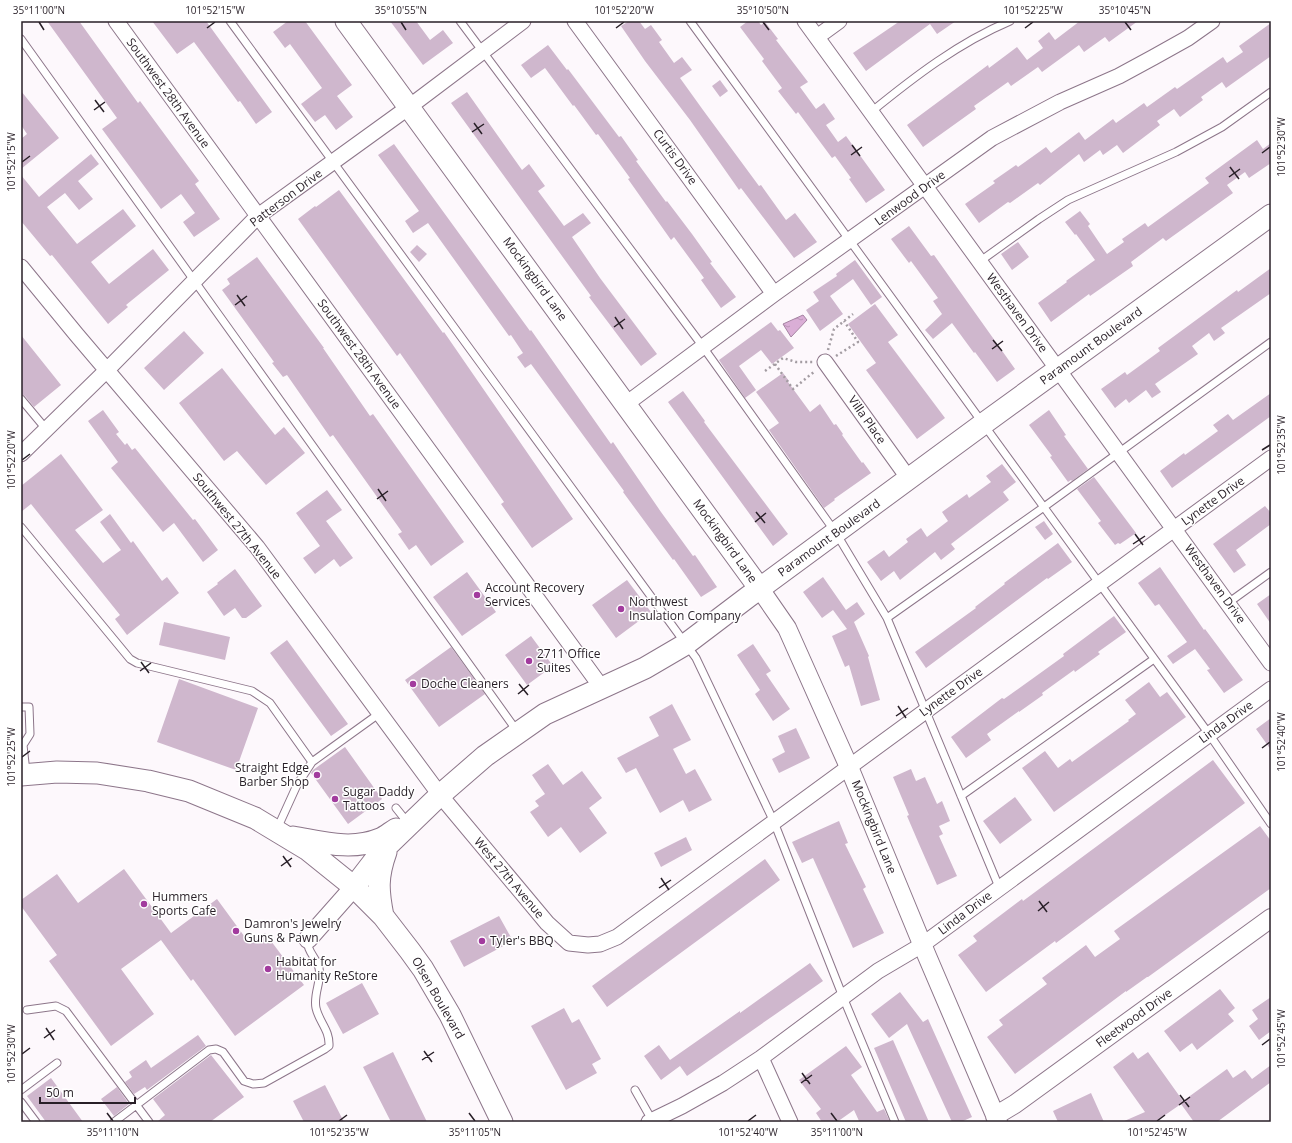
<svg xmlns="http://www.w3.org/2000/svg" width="1292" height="1143" viewBox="0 0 1292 1143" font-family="'Open Sans',sans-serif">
  <defs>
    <pattern id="water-ripples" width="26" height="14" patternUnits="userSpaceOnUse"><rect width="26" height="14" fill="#daaed6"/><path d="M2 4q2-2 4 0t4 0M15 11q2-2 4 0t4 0" fill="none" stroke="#bb95b8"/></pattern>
  </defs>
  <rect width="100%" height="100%" fill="#fdf8fc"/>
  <path fill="url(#water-ripples)" stroke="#a583a2" d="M803,315l4,5 -16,17 -8,-13z"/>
  <path fill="#cfb7cd" d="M47,21h32l59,82 2,-2 59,80 -4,3 25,35 -26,18 -11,-15 12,-9 -14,-19 -20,15 -59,-80 15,-11z
    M152,21h54l66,91 -16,12 -16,-23 -2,1 -44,-60 -17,12z
    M288,21h17l47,64 -15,11 16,21 -17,13 -11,-15 -10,7 -14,-18 21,-16 -32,-44 -5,4 -12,-16z
    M390,21h26l14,19 13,-10 10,13 -30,22z
    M629,21h10l6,8 6,-4 11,15 -3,2 15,21 8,-6 10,13 -12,8 23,32 56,76 2,-1 25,35 9,-7 22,29 -23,16 -53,-70 -2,2 -49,-70 -45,-59 -24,-35z
    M748,21h10l3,4 4,-3 13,17 -2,1 32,42 -8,5 16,22 8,-6 11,16 -9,6 12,17 8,-6 39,54 -19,13 -17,-24 2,-1 -16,-22 -3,2 -34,-46 -2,2 -18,-23 4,-3 -20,-27 2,-2 -24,-32z
    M900,21h56l-19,13 -7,-10 -64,47 -13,-18z
    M1080,21h58l-29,21 -4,-5 -21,15 -5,-7 -37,27 -4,-5 -27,19 -3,-4 -34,24 2,3 -53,38 -16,-22 81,-60 1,3 28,-21 10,13 16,-12 -5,-7 11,-9 6,8z
    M1271,23v33l-45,32 -4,-6 -21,15 2,3 -23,17 -6,-8 -17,12 3,4 -37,28 -6,-8 -14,10 -3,-5 -16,12 -5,-8 -39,31 -2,-2 -28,20 -2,-1 -29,21 -14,-19 30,-21 -2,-2 23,-16 2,2 28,-20 5,6 28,-21 6,8 28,-21 3,4 28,-20 3,4 28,-20 2,2 46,-32 4,6 16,-11 -4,-6z
    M548,45l19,25 1,-1 51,68 2,-1 17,24 -2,1 30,41 1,-1 25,33 20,28 -2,1 26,34 -15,11 -20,-28 3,-2 -30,-41 -3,3 -43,-61 2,-1 -32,-44 -2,1 -22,-30 -1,1 -28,-38 -14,10 -10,-13z
    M720,80l8,11 -8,6 -8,-11z
    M21,91l38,47 -38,31v-30l6,-5 -6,-9z
    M467,92l55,78 7,-6 16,22 -7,5 26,35 19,-13 8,10 -19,14 28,41 57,76 -16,12 -52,-69 2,-1 -140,-193z
    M1257,140l6,9 8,-6v20l-22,15 -4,-6 -18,13 6,8 -67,48 -3,-3 -32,24 2,4 -43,30 -1,-2 -38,28 -13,-19 29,-21 -1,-1 29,-21 -19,-26 -1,1 -10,-13 15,-11 10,13 -2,2 19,28 17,-12 -2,-3 23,-16 3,4 61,-44 -4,-5z
    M394,144l136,187 1,-1 80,114 2,-2 48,70 32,44 2,-1 22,32 -16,10 -27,-38 -1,1 -50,-68 1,-1 -93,-127 -6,4 -8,-11 6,-4 -12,-18 -2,1 -81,-113 -15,10 -8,-12 14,-10 -41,-56z
    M91,154l8,10 -21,17 15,18 -14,11 -14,-17 -18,14 30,37 46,-35 13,17 -45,36 18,22 44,-35 16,21 -43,35 2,2 -20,17 -56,-69 -2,1 -29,-35v-46l18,22z
    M339,190l104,143 1,-1 129,187 -41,29 -31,-44 3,-2 -104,-149 -3,3 -99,-137 17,-13 1,1z
    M909,226l22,30 3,-1 81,114 -18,13 -22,-30 -1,1 -22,-30 -19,16 -8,-9 17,-16 -9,-13 5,-3 -27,-37 -2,2 -18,-24z
    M1018,242l11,15 -17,13 -11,-16z
    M417,245l10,9 -8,8 -9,-10z
    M257,257l67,91h-1l47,68 3,-2 91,128 -33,24 -15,-21 -7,5 -11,-16 4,-2 -69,-97 -3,2 -43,-62 -4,2 -11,-14 2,-1 -52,-72 8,-6 -3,-5z
    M855,260l27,37 -11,8 -18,-26 -23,17 13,18 -23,17 -14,-21 13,-9 -6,-9 24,-16 -1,-2z
    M1271,268v25l-50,35 4,5 -11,8 -5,-8 -17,13 6,8 -43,30 6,8 -9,6 -6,-8 -17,13 -3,-4 -11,9 -14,-19 24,-17 2,3 33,-24 -2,-3 79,-58 1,2z
    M875,304l23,31 -10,7 57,76 -28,21 -51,-69 10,-7 -28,-39z
    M771,322l7,9 2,-1 14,18 -22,16 -11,-14 -22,16 17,24 -11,8 -26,-38z
    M184,331l20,22 -40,37 -20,-22z
    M21,335l40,50 -27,22 -9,-11 -4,-2z
    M222,368l53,67 9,-8 21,26 -39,32 -29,-34 -13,10 -45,-58z
    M783,373l6,8 -1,1 22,30 10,-8 14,21 2,-1 7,10 -1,1 20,28 1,-1 8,11 -37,26 1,1 -11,8 -55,-78 10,-7 -23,-31z
    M683,391l22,30 -1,1 84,112 -15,12 -105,-144z
    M1271,393v23l-99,72 -12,-17 24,-18 1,2 33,-24 -5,-6 15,-11 5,6z
    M103,410l16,22 -3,2 9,11 2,-2 5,7 3,-2 58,72 2,-1 23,31 -15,12 -29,-39 -11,9 -52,-64 7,-6 -30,-41z
    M1049,410l17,25 -2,1 24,33 -16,12 -1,-1 -3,2 -18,-25 2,-1 -23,-31z
    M61,454l42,56 -28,20 28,33 18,-13 -21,-28 10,-8 21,29 2,-2 29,40 5,-4 12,16 -52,42 -12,-16 5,-4 -89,-111 -10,8v-26z
    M1002,464l14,18 -13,10 6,8 -58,44 4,5 -14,11 -6,-8 -35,28 -6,-9 -13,10 -14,-19 17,-12 5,7 19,-15 -2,-3 15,-11 6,9 21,-16 -6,-9 25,-18 2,4 22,-16 -5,-6z
    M1094,477l42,56 -16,11 -2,-1 -3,2 -17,-22 3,-2 -24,-32z
    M327,490l15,20 -16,11 27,37 -13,9 -6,-8 -19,15 -12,-16 17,-12 -24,-33z
    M1265,506l6,7v11l-35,26 10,15 -12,8 -21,-29z
    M1044,521l9,13 -8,6 -10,-13z
    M1058,543l14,19 -24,17 -1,-1 -121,90 -11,-16 61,-44 -1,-1 30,-23 -1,-1z
    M1160,567l44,63 1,-1 38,51 -19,13 -17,-23 3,-1 -15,-20 -22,15 -6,-8 20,-14 -28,-38 -4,2 -17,-23z
    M235,569l27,37 -16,12h-4l-7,-10 -11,8 -17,-24 11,-8 -1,-1z
    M467,572l29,40 -34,24 -29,-39z
    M823,577l23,33 11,-8 8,12 -11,8 15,34 -1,1 12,43 -19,6 -12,-41 -4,2 -13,-31 15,-7 -14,-19 -11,8 -19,-26z
    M627,580l24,32 -35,26 -24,-33z
    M1271,594v30l-14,-20z
    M1114,616l12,16 -28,20 2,2 -25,18 -1,-2 -32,23 1,2 -24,17v-1l-32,23 4,6 -25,18 -15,-21 51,-39 2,1 60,-43 -1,-2z
    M164,622l66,15 -5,23 -66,-15z
    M531,636l22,30 -26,19 -22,-30z
    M287,640l61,84 -17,12 -61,-83z
    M753,644l18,27 -5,3 24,35 -17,12 -18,-27 5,-4 -23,-35z
    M451,647l34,47 -46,33 -34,-47z
    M179,679l79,29 -22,62 -79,-28z
    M1149,682l11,15 7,-5 19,25 -132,95 -32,-44 23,-17 13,17 12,-9 2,3 57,-41 -1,-1 8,-6 -11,-14z
    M672,704l19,36 -18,9 13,25 9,-5 17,31 -23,12 -6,-12 -23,13 -24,-45 -10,5 -9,-15 42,-22 -10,-19z
    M1271,718v32l-15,-21z
    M796,728l14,30 -31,15 -7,-14 13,-7 -7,-16z
    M345,747l37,52 -34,25 -37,-51 2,-3z
    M1213,760l32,43 -189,140 -1,-2 -69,51 -28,-37 19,-14 -4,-5 49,-37 1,2z
    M548,764l15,21 19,-14 20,27 -13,10 18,25 -27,20 -19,-26 -13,10 -18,-25 9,-6 -4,-5 10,-7 -13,-19z
    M911,769l5,12 9,-4 12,27 5,-3 8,20 -11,5 4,8 -4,2 18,40 -20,9 -18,-41 -12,-28 2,-1 -16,-38z
    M1015,797l17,23 -32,24 -17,-23z
    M839,821l9,22 -3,1 21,43 -3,2 21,44 -31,15 -40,-90 -11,5 -10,-21z
    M1260,826l11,15v47l-123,89h-1l-21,15v-1l-111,83 -28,-37 16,-12 -4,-5 48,-36 -5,-6 44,-33 9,12 25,-18 -6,-8z
    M686,837l6,13 -31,17 -7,-14z
    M765,859l15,21 -173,127 -15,-21z
    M124,869l47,64 46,-34 33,45 15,-11 39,52 -69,51 -42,-57 -2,2 -30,-41 -40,29 33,45 -43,32 -62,-85 8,-6 -36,-49v-6l36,-26 21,29z
    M499,916l14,25 -49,26 -14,-26z
    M810,963l13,18 -136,95 -7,-10 -19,14 -17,-24 15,-11 11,15 70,-49v2z
    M362,983l17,31 -36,20 -17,-31z
    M1220,989l15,19 -7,6 6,7 -37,29 -5,-7 -12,9 -16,-21z
    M900,992l23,30 5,-3 44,98 -11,5h-9l-45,-98 -18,14 -18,-24z
    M1271,997v34l-12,9 -10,-14 9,-7 -6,-9z
    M564,1008l8,15 7,-4 22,40 -9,5 5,9 -31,17 -35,-64z
    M198,1035l8,11 -59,44 -2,-3 -11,7 -9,-12 7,-5 -3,-5 17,-12 5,8z
    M893,1040l36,82h-23l-32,-74z
    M846,1046l16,21 -11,8 26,37 7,-3 6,13h-34l3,-1 -5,-11 -17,12h-15l-6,-9 5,-4 -22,-29z
    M393,1052l34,70h-36l-28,-55z
    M1133,1052l5,7 10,-7 35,49 44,-32 6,9 12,-8 7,9 19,-14v17l-54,40h-23l-13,-18 -26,18h-33l23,-10 -32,-45z
    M211,1055l33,42 -34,25h-53l8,-7 -12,-16z
    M51,1078l32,44h-37l-19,-26z
    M325,1085l19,37h-40l-11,-21z
    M117,1087l12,17 -15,12 -13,-17z
    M1091,1093l13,29h-46l-5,-11z"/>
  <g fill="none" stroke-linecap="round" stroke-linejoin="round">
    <defs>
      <path id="service" d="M230,21l466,637 78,164 69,175 52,125
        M460,21l238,319 138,193 51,85 112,269
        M690,21l519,713 62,90
        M21,39l496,692
        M871,112c43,-35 87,-69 139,-91
        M979,262l60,-43 29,-19 108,-48 46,-25 49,-35
        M21,399l25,30
        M21,527l109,132 7,4 115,28 18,12 42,59
        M1228,603l43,-31
        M887,618l157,-111 227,-165
        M21,707h8l1,27 -7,11
        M21,745h2l3,27
        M961,796l193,-137
        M396,808l12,15
        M277,829l20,-44 15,-23 68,-49
        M27,1010l29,-4 10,5 83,111
        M21,1090l36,-27
        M635,1090l17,30
        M21,1102l15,20
        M114,1122l95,-72 7,-1 7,3 21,29 9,3 11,-1 61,-34 4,-3c1,-16 -10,-24 -13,-38 -3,-14 6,-27 3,-40 -3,-11 -13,-17 -11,-29"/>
      <path id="minor" d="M116,21l486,667
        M575,21l199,273
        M805,21l466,642
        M817,37l22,-16
        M21,267l55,67 181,213 183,248 107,128 22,20 19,2 12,-1 17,-7 654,-479
        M825,362l84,117
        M626,404l148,-110 218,-156 68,-36 59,-26 35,-19 34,-19 24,-17
        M21,454l86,-84 151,-154 151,-109 114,-86
        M761,1058l29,64
        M649,1122l33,-16 41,-23 38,-25 117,-87 44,-26 349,-256"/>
      <path id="tertiary" d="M760,589l27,39 62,139 78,189 71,166
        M308,939l46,-52
        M995,1116l20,-12 256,-186"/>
      <path id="secondary" d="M346,21l414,568
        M21,775l36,-3 40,1 51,8 41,10 66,27 53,32 46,37 29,29 27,35 13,18 27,46 52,107
        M293,837c29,5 58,14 87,2 5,-2 11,-7 16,-10
        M354,887l27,-35 59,-57 45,-39 60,-42 100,-46 41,-24 62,-47 235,-173 288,-209
        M383,916c-5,-25 -6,-39 3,-64"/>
    </defs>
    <use href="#service" stroke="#8d768a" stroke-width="9"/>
    <use href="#minor" stroke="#8d768a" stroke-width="17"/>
    <use href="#tertiary" stroke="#8d768a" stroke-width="20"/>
    <use href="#secondary" stroke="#8d768a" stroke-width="23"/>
    <path stroke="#a39ca2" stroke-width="2.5" stroke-dasharray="2 3" stroke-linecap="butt" d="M828,350l6,-21 19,-15
      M836,356l22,-14 -14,-21
      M775,364l18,25 22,-18
      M765,371l18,-13 13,4h17"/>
    <use href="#service" stroke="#fff" stroke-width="7"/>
    <use href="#minor" stroke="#fff" stroke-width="15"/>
    <use href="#tertiary" stroke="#fff" stroke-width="18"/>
    <use href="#secondary" stroke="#fff" stroke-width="21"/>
  </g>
  <path fill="none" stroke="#281f27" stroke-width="1.5" d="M39,22l5,8M401,22l5,8M763,22l6,8M1125,22l6,8M207,28l8,-6M616,28l8,-6M1025,28l8,-6M95,100l9,12M94,110l11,-8M474,123l8,11M472,132l12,-8M852,145l8,11M1262,153l8,-6M851,155l11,-8M22,162l8,-6M1230,167l9,12M1229,177l11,-8M237,295l8,11M235,305l12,-9M615,317l8,12M614,327l11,-8M993,340l9,11M992,349l11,-8M1262,450l8,-5M22,460l8,-6M378,489l8,12M377,499l11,-8M756,512l9,11M755,522l11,-9M1135,534l8,11M1133,544l12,-8M141,662l8,11M140,671l11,-8M519,684l9,11M518,694l11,-9M898,706l8,12M896,716l12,-8M1262,748l8,-6M22,757l8,-6M283,856l8,11M281,866l11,-8M661,878l8,12M659,888l12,-8M1039,901l8,11M1038,911l11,-9M46,1028l8,12M44,1038l11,-8M1262,1045l8,-6M424,1051l8,11M22,1054l8,-6M422,1060l12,-8M802,1073l8,11M801,1083l11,-8M1180,1095l9,12M1179,1105l11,-8M107,1113l6,8M469,1113l6,8M831,1113l6,8M339,1121l8,-6M748,1121l8,-6M1157,1121l8,-6"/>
  <g fill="#a23b9e" stroke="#fff" stroke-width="1.5">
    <circle cx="477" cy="595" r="4"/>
    <circle cx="621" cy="609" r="4"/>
    <circle cx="529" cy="661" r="4"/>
    <circle cx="413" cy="684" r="4"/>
    <circle cx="317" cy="775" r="4"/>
    <circle cx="335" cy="799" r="4"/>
    <circle cx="144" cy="904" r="4"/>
    <circle cx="236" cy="931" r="4"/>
    <circle cx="482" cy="941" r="4"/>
    <circle cx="268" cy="969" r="4"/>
  </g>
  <g text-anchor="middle" stroke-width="3" stroke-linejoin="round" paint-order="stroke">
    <g font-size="12" fill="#281f27" stroke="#fff">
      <text transform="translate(168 93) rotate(54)" y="4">Southwest 28th Avenue</text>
      <text transform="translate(675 157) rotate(54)" y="4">Curtis Drive</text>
      <text transform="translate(286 198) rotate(-37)" y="4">Patterson Drive</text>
      <text transform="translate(910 198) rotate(-36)" y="4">Lenwood Drive</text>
      <text transform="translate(535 279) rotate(54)" y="4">Mockingbird Lane</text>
      <text transform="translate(1017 313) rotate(54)" y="4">Westhaven Drive</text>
      <text transform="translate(1091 346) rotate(-36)" y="4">Paramount Boulevard</text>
      <text transform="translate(359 354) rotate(54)" y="4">Southwest 28th Avenue</text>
      <text transform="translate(867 420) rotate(55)" y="4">Villa Place</text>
      <text transform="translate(1213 501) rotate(-36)" y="4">Lynette Drive</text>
      <text transform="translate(237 526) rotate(51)" y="4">Southwest 27th Avenue</text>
      <text transform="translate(829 538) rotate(-36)" y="4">Paramount Boulevard</text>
      <text transform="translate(725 541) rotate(54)" y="4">Mockingbird Lane</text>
      <text transform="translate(1215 584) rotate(54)" y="4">Westhaven Drive</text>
      <text transform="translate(951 692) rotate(-36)" y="4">Lynette Drive</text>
      <text transform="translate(1226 722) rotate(-36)" y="4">Linda Drive</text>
      <text transform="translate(874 827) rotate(68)" y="4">Mockingbird Lane</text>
      <text transform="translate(509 878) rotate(50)" y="4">West 27th Avenue</text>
      <text transform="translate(965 913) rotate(-37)" y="4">Linda Drive</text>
      <text transform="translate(438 998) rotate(60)" y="4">Olsen Boulevard</text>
      <text transform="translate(1134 1018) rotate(-36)" y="4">Fleetwood Drive</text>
    </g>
    <g font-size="12" fill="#281f27" stroke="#fff" text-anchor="start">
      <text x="485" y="592">Account Recovery<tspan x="485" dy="14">Services</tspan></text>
      <text x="629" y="606">Northwest<tspan x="629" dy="14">Insulation Company</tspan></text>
      <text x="537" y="658">2711 Office<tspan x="537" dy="14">Suites</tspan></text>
      <text x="421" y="688">Doche Cleaners</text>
      <text x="309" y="772" text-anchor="end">Straight Edge<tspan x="309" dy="14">Barber Shop</tspan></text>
      <text x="343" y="796">Sugar Daddy<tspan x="343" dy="14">Tattoos</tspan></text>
      <text x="152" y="901">Hummers<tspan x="152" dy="14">Sports Cafe</tspan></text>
      <text x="244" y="928">Damron's Jewelry<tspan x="244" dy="14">Guns &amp; Pawn</tspan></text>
      <text x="490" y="945">Tyler's BBQ</text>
      <text x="276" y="966">Habitat for<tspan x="276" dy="14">Humanity ReStore</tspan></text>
    </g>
  </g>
  <rect width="1292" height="1143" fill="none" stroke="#ffffff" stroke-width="44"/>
  <path d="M40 1097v6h95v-6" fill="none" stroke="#281f27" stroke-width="2"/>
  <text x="46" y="1097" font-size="12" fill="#281f27" stroke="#ffffff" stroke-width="3" paint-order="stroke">50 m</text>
  <rect x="22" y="22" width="1248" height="1099" fill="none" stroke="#281f27" stroke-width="1.5"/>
  <g font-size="10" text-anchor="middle" fill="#281f27">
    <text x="39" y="14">35°11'00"N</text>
    <text x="215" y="14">101°52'15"W</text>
    <text x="401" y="14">35°10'55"N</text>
    <text x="624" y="14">101°52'20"W</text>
    <text x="763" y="14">35°10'50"N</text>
    <text x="1033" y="14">101°52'25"W</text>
    <text x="1125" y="14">35°10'45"N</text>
    <text transform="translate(1281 147) rotate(-90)" y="4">101°52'30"W</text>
    <text transform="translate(11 162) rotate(-90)" y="4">101°52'15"W</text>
    <text transform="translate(1281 445) rotate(-90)" y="4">101°52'35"W</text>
    <text transform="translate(11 460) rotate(-90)" y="4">101°52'20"W</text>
    <text transform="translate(1281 742) rotate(-90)" y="4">101°52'40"W</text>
    <text transform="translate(11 757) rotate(-90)" y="4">101°52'25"W</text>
    <text transform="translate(1281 1039) rotate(-90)" y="4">101°52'45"W</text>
    <text transform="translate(11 1054) rotate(-90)" y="4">101°52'30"W</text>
    <text x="113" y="1136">35°11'10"N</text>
    <text x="339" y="1136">101°52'35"W</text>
    <text x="475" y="1136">35°11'05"N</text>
    <text x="748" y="1136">101°52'40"W</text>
    <text x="837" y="1136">35°11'00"N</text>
    <text x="1157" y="1136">101°52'45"W</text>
  </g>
</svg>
